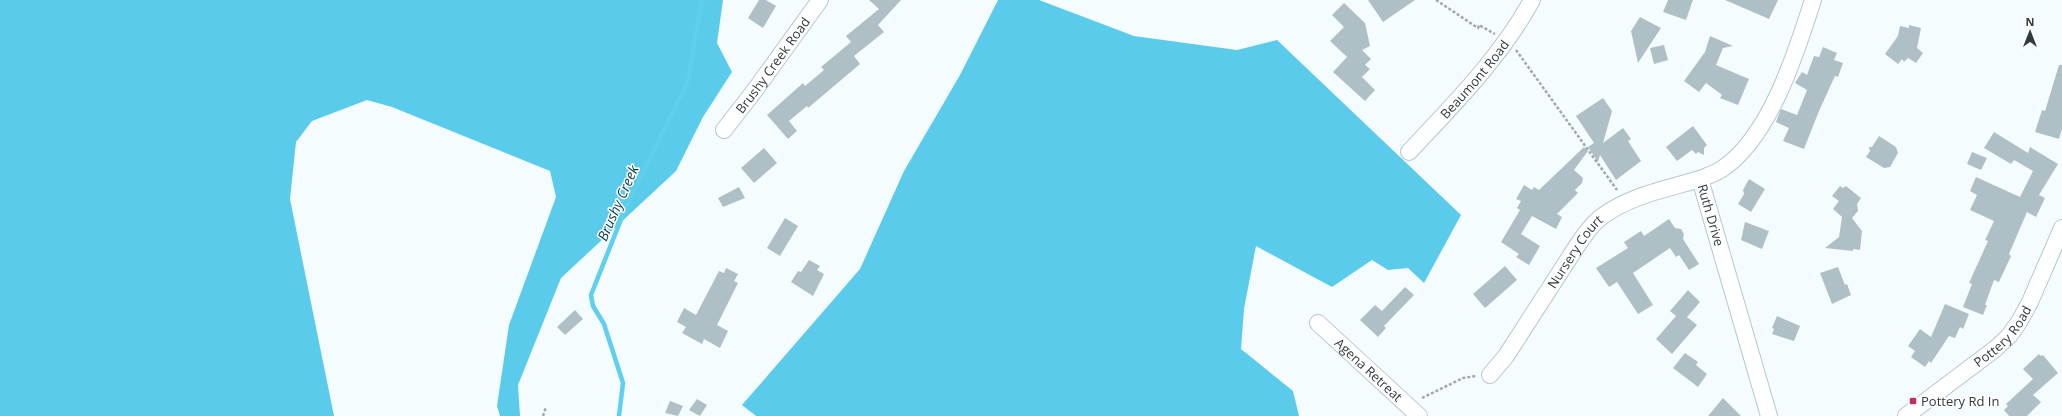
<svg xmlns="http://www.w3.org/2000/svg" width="2062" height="416" viewBox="0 0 2062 416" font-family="'Open Sans',sans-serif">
  <rect width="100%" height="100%" fill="#f5fcff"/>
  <path fill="#5acbea" d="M0,0h723l-6,43 15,29 -29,45 -27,54 -115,107 -43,107 2,31h-20l-3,-10 12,-81 47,-128 -6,-26 -158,-64 -25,-7 -55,21 -16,21 -6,57 44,217h-334z
    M998,0h41l95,36 103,14 40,-10 184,175 -37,68 -16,-15 -20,2 -16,-10 -40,27 -76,-41 -12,63 -3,40 52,42 6,25h-543l-14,-11 118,-136 44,-98 56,-96z"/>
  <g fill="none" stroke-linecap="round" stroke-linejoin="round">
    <path stroke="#5ecfee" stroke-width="4.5" d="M619,416l4,-33 -19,-59 -11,-18 -2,-11 35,-88 61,-124 15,-83"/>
  </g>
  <path fill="#aec0c6" d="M759,0h7l10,6 -13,22 -15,-10z
    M869,0h32l-23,25 6,7 -30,24 6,8 -52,44 -1,-2 -18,15 8,10 -9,8 -21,-24 36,-32 2,3 19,-16 -3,-3 30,-25 -5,-6 33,-27z
    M1368,0h47l-32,22z
    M1668,0h25l-7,20 -23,-8z
    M1725,0h53l-9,19z
    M1344,3l21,20 5,23 -8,4 9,9 -6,6 5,4 -8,8 13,13 -10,11 -32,-29 14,-15 -17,-16 14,-14 -12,-12z
    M1640,17l21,11 -23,35 -7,-32z
    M1909,25l12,3 -4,20 6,5 -7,10 -8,-5 -4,4 -2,-3 -4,5 -13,-10 13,-18 2,-10 9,2z
    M1710,36l23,10 -10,2 -7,17 33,14 -11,26 -18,-7 2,-3 -16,-12 -7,9 -15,-11 21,-29z
    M1664,45l4,15 -14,4 -4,-16z
    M1823,47l14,6 -3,7 9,3 -5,14 -3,-1 -16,35 -15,38 -21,-8 6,-13 -13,-6 5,-13 16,6 10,-25 -12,-7 7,-11 5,3 7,-19 5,1z
    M2059,65h3v64l-3,10 -24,-7 7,-22 3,1z
    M1603,98l9,13 -9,32 20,-15 8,11 -3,2 13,20 -25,19 -16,-25 -2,7 -10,-15 6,-4 -18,-27z
    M1693,126l14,19 -3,3v7l-6,-3 -2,2 -4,-4 -15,11 -11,-14z
    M1994,132l34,21 2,-6 28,17 -19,31 6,3 -9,19 -9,-5 -18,42 2,2 -12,26 -5,-2 -9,25h2l-4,10 -20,-8 9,-23 -3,-1 19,-42 -3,-1 9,-19 -24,-11 7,-15 -7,-4 6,-14 44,20 13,-26 -19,-11 -3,4 -27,-16z
    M1879,136l17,11 2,6 -8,14 -6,1 -18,-11 4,-6 -1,-4h3z
    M1584,147l4,4 -14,19 9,8 -1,5 -7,7 3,3 -21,21 5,3 -6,12 -24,-13 -11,18 19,12 -11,19 -13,-8 3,-3 -18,-12 19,-32 -3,-2 4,-7 -5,-2 8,-14 8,5 2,-3 5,3z
    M764,148l13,15 -23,20 -13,-15z
    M1972,152l15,6 -6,12 -14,-6z
    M1749,179l16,10 -14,23 -13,-8 6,-10 -1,-4z
    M1840,186l3,2 3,-2 15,12 -4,6 1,7 -6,7 10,13 -2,19 -7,-1v2l-28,-3 14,-11 3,-20 -9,-8 6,-8 -7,-5z
    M739,187l6,11 -22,9 -5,-9z
    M785,218l13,8 -18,30 -13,-8z
    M1669,219l6,9 6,1 3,5 -1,5 16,25 -10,6 -10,-15 -3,2 -6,-9 -37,25 20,32 -15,9 -21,-32 -8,5 -13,-19 32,-20 -4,-6 17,-11 3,5z
    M1745,222l24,9 -7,18 -21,-9z
    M809,260l11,6 -3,4 7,4 -11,22 -22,-14 7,-11 3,1z
    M1505,266l12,14 -32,28 -12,-14z
    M1838,267l7,18 2,-1 4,11 -19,9 -12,-31z
    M726,268l12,6 -4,7 4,2 -21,42 11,6 -8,17 -16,-9 -2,5 -20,-11 4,-6 -9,-5 7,-14 12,7 23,-44 5,2z
    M1405,287l9,8 -30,31 2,2 -8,9 -18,-17 15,-15 7,6z
    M1688,290l12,12 -13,15 10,8 -25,29 -16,-15 20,-23 -6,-5z
    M1945,304l24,10 -6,15 -3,-2 -5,11 -6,-2 -18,27 -2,-2 -4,6 -14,-10 4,-6 -7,-5 12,-17 11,8z
    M575,310l8,9 -18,16 -8,-8z
    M1777,316l23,10 -6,15 -22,-7 2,-5 -2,-1z
    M1685,353l13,9 -2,3 11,9 -9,13 -25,-19z
    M2039,354l2,2 2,-1 15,18 -25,22 8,7 -14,14h-18l-5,-6 4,-4 -2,-2 27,-25 -10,-10z
    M1723,398l18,18h-33z
    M697,399l10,6 -7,11 -11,-6z
    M670,401l13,5 -5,10 -13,-3z"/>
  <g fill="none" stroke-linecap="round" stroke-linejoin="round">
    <defs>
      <g id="street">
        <path id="s1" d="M724,130l31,-40 65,-90"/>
        <path id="s2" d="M1409,152c44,-47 92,-95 123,-152"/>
        <path id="s3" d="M1318,323l101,93"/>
        <path id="s4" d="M1490,375l16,-19 69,-107c7,-11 15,-23 25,-31 28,-22 66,-29 100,-39"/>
        <path d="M1769,416l-69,-237c7,-3 16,-6 22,-10 48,-32 74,-116 91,-169"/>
        <path id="s5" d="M1906,416l89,-67 14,-13 10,-14 11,-20 32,-74"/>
      </g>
    </defs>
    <use href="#street" stroke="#b4c7cd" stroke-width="18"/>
    <path stroke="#a1a9ab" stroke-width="2.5" stroke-dasharray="3 2" stroke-linecap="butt" d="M1436,0l42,28 1,-3 16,9
      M1516,50l101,140
      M1422,398l41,-20 13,-2
      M543,416l3,-9"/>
    <use href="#street" stroke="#fff" stroke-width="16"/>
  </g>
  <rect fill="#bf305a" stroke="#fff" stroke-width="1.5" x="1909" y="397" width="8" height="8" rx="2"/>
  <g text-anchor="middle" stroke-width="3" stroke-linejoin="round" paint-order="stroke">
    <g font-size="13" fill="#323a3c" stroke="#fff">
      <text dy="5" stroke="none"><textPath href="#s1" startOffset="81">Brushy Creek Road</textPath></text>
      <text dy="5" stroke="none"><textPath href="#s2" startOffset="98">Beaumont Road</textPath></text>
      <text transform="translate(1711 215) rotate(74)" y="5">Ruth Drive</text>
      <text dy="5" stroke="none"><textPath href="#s4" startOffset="150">Nursery Court</textPath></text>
      <text dy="5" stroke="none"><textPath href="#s5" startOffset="126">Pottery Road</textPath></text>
      <text dy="5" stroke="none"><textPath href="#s3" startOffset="69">Agena Retreat</textPath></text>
    </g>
    <g font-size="13" fill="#323a3c" stroke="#fff" text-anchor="start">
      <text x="1921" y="406">Pottery Rd In</text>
    </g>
    <g font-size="14" font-style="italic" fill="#063c49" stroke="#fff">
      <text transform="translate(618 203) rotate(-66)" y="5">Brushy Creek</text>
    </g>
  </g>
  <g transform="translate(2030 32)" stroke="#ffffff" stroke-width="3" paint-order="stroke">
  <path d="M0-3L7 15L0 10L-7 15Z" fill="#323a3c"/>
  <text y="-6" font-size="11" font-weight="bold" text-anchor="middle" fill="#323a3c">N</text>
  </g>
</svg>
